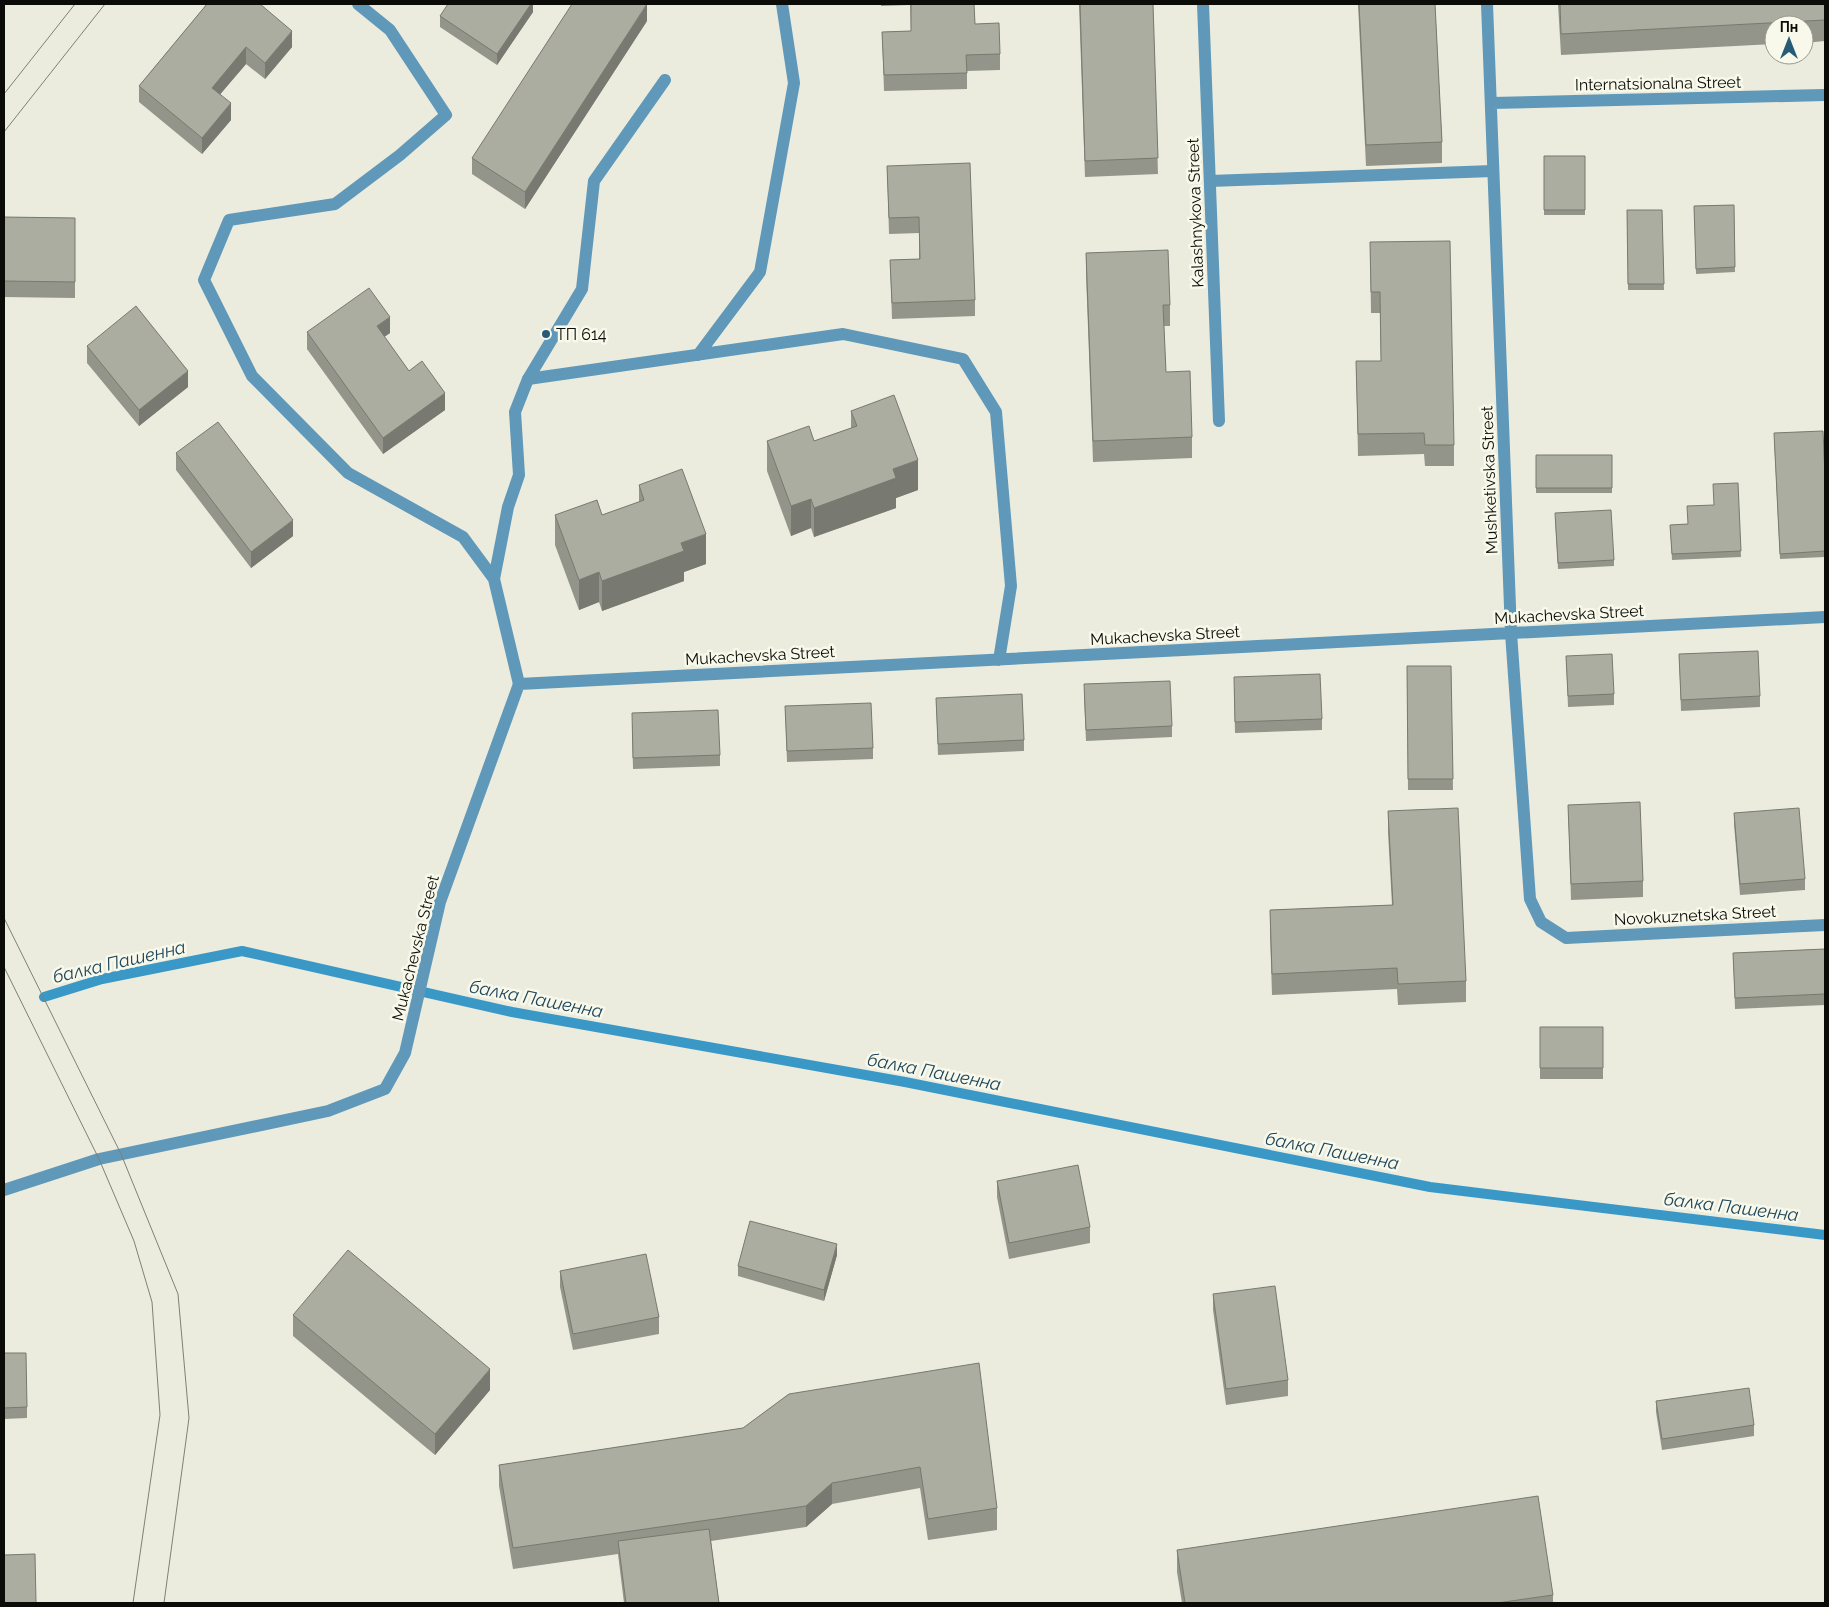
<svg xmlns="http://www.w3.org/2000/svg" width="1829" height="1607" viewBox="0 0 1829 1607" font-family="Raleway,sans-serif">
  <rect width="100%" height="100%" fill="#ebecde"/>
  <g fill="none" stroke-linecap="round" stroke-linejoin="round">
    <path stroke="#3a98c7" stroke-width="10" d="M44,997l58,-18 140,-28 270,61 393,70 525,105 395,48"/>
    <path stroke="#5f98b8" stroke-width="12" d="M358,4l32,26 56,85 -46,40 -65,49 -106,16 -25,60 48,96 96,97 115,64 31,42
      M1210,181l283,-10
      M519,684l-25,-105 14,-72 11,-32 -4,-63 13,-33 54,-90 12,-108 71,-101"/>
    <path stroke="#5f98b8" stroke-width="12" d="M1203,4l16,417
      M1487,4l24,629 19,266 11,23 25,16 259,-13
      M1491,103l334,-8
      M698,355l62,-83 34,-189 -12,-79
      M528,379l315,-45 120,25 33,53 15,174 -12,74
      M4,1190l95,-31 229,-48 57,-22 20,-36 35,-151 79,-218 1306,-67"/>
    <path stroke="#7f8076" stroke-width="1" d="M4,94l71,-90
      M4,132l101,-128
      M4,918l117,236 57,140 11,124 -25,185
      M4,967l95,192 35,82 18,61 8,113 -27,188"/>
  </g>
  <path fill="#93958a" d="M207,4l85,43 -27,32 -19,-15 -26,30 11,26 -29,34 -63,-52v-16z
    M533,4v8l-36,53 -57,-38v-11z
    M881,4h93l1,20 25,30v16l-33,1v18l-83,2 -2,-59 29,-1 -1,-26 -29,1z
    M1079,4h74l5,170 -73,3z
    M1358,4h77l7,138v21l-76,3z
    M1558,4h267v37l-21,2v-18h-30v19l-213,11z
    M647,21l-122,188 -53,-35v-16z
    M1544,156h41v59h-41z
    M887,166l88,134v16l-83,3 -2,-59 29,-1v-26l-30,1z
    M1734,205l1,67 -39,2 -2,-68z
    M1627,210h35l2,80h-36z
    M4,217l71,1v80l-71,-1z
    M1370,242l84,203v21h-29l-1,-12 -66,2 -2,-95h25l-1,-48h-9z
    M1086,253l84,52v21h-6l2,46 26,65v21l-99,4 -7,-188z
    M307,332l83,1 -6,4 25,34 36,39 -62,44 -76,-105z
    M87,346l101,41 -49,39 -52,-63z
    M851,411l67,79 -22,8v10l-82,29 -3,-9 -20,8 -24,-65v-30h47l37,-13z
    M1774,439l51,37v81l-45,2z
    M176,453l117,83 -42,32 -75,-98z
    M1536,455h76v38h-76z
    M1738,483l3,74 -69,3 -2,-35 18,-1 26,-19z
    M639,485l67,79 -22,8v9l-82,30 -3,-9 -20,8 -24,-65v-30h47l37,-13z
    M1555,518l59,42v6l-56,3z
    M1679,654l81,42v11l-79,4z
    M1566,656l48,38v11l-46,2z
    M1407,666h44l2,124h-45z
    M1234,688l88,31v11l-87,3z
    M1084,695l88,31v11l-86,4z
    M936,698l88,42v11l-86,4z
    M785,706l88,42v11l-86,3z
    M632,724l88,31v11l-87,3z
    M1568,805l75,76v16l-72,3z
    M1388,811l78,170v21l-68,3 -1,-16 -125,6 -2,-64v-21l122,-5 -4,-73z
    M1734,813l71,66v11l-65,5 -6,-71z
    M1825,949v56l-90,4 -2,-56z
    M1540,1027h63v52h-63z
    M997,1181l93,46v16l-81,16 -12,-62z
    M837,1255l-13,46 -86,-25v-10z
    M560,1271l99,46v17l-86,16 -13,-63z
    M1213,1294l75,86v16l-62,9 -13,-95z
    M293,1315l197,75 -55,65 -142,-119z
    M4,1353l23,54v11l-23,1z
    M789,1394l208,114v22l-69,10 -8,-52 -88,16 -26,23 -95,14 8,62h-95l-6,-49 -105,15 -14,-83v-21l244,-37z
    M1656,1401l98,24v11l-92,14 -6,-38z
    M1177,1550l376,45v8h-371l-5,-31z"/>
  <path fill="#787970" d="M531,4h2v8l-36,53v-11z
    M647,4v17l-122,188v-17z
    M292,31v16l-27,32v-16z
    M246,47v17l-34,40v-16z
    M231,103v17l-29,34v-16z
    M390,317v16l-13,9v-16z
    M188,371v16l-49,39v-16z
    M445,393v17l-62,44v-16z
    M918,460v30l-22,8v10l-82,29v-29l79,-39z
    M811,499v29l-20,8v-30z
    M293,520v16l-42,32v-16z
    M706,534v30l-22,8v9l-82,30v-30l79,-38z
    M599,572v30l-20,8v-30z
    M837,1244v11l-13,46v-11z
    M490,1369v21l-55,65v-21z
    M832,1483v21l-26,23v-21z"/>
  <path fill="#abada0" stroke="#787970" d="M207,4h53l32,27 -27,32 -19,-16 -34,41 19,15 -29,35 -63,-52z
    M448,4h83l-34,50 -57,-38z
    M572,4h75l-122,188 -53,-34z
    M911,4h63l1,20 24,-1 1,31 -34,1 1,18 -83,2 -2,-43 29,-1z
    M1080,4h73l5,154 -73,3z
    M1359,4h76l7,138 -76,3z
    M1560,4h265v16l-264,14z
    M1544,156h41v54h-41z
    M970,163l5,137 -83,3 -2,-43 30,-1 -1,-42 -30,1 -2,-52z
    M1734,205l1,62 -39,2 -2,-63z
    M1627,210h35l2,74h-36z
    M4,217l71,1v64l-71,-1z
    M1450,241l4,204h-29l-1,-12 -66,1 -2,-73h25l-1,-69h-9l-1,-50z
    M1168,250l2,55h-7l3,67 24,-1 2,66 -99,4 -7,-188z
    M369,288l21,29 -13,9 32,45 13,-10 23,32 -62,45 -76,-106z
    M136,306l52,65 -49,39 -52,-64z
    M894,395l24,65 -25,9 3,9 -82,30 -3,-9 -20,7 -24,-65 42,-15 5,15 43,-15 -6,-15z
    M218,422l75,98 -42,32 -75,-99z
    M1823,431l2,45v75l-45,3 -6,-121z
    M1536,455h76v33h-76z
    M682,469l24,65 -25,9 3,8 -82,30 -3,-9 -20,8 -24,-65 42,-15 5,15 42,-15 -5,-15z
    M1738,483l3,68 -69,3 -2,-29 18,-1 -1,-18 27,-1 -1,-21z
    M1611,510l3,50 -56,3 -3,-50z
    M1758,651l2,45 -79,4 -2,-46z
    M1612,654l2,40 -46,2 -2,-40z
    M1407,666h44l2,113h-45z
    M1320,674l2,45 -87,3 -1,-45z
    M1170,681l2,45 -86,4 -2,-46z
    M1022,694l2,46 -86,4 -2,-46z
    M871,703l2,45 -86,3 -2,-45z
    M718,710l2,45 -87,3 -1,-45z
    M1640,802l3,79 -72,3 -3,-79z
    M1458,808l8,173 -68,3 -1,-16 -125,6 -2,-64 123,-5 -5,-94z
    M1799,808l6,71 -65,5 -6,-71z
    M1825,949v45l-90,4 -2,-45z
    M1540,1027h63v41h-63z
    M1078,1165l12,62 -81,16 -12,-62z
    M750,1221l87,23 -13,46 -86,-24z
    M348,1250l142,119 -55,65 -142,-119z
    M646,1254l13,63 -86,17 -13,-63z
    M1275,1286l13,94 -62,9 -13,-95z
    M4,1353h22l1,54 -23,1z
    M979,1363l18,145 -69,11 -8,-52 -88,16 -26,23 -293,42 -14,-83 244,-37 46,-34z
    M1749,1388l5,37 -92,14 -6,-38z
    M1538,1496l15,99 -56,8h-312l-8,-53z
    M709,1529l10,74h-93l-8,-62z
    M35,1554l1,49h-32v-48z"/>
  <circle fill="#275c78" stroke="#f8f9eb" stroke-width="2" cx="546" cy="334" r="5"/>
  <g text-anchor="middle" stroke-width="5" stroke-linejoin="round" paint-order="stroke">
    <g font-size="16" fill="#0b0c07" stroke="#f8f9eb">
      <text transform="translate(1658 83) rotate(-1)" y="6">Internatsionalna Street</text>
      <text transform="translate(1195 213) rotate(-92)" y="6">Kalashnykova Street</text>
      <text transform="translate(1489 480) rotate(-92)" y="6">Mushketivska Street</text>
      <text transform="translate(1569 614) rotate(-3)" y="6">Mukachevska Street</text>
      <text transform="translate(1165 635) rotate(-3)" y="6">Mukachevska Street</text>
      <text transform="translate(760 655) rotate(-3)" y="6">Mukachevska Street</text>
      <text transform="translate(1695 915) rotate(-3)" y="6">Novokuznetska Street</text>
      <text transform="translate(415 948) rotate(-76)" y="6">Mukachevska Street</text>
    </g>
    <g font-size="16" fill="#0b0c07" stroke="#f8f9eb" text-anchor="start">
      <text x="556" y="340">ТП 614</text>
    </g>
    <g font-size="18" font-style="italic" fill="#20475c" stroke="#f8f9eb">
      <text transform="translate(119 962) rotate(-13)" y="6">балка Пашенна</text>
      <text transform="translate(536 999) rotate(11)" y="6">балка Пашенна</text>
      <text transform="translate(934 1072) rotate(11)" y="6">балка Пашенна</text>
      <text transform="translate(1332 1151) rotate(11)" y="6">балка Пашенна</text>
      <text transform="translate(1731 1207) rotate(7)" y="6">балка Пашенна</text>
    </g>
  </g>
  <rect width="1829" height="1607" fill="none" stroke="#0b0c07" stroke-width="10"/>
  <g transform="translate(1789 40)"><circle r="24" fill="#f8f9eb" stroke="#999a90"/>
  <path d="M0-4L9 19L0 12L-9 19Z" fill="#275c78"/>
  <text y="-8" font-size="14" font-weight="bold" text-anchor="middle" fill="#0b0c07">Пн</text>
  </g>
</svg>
